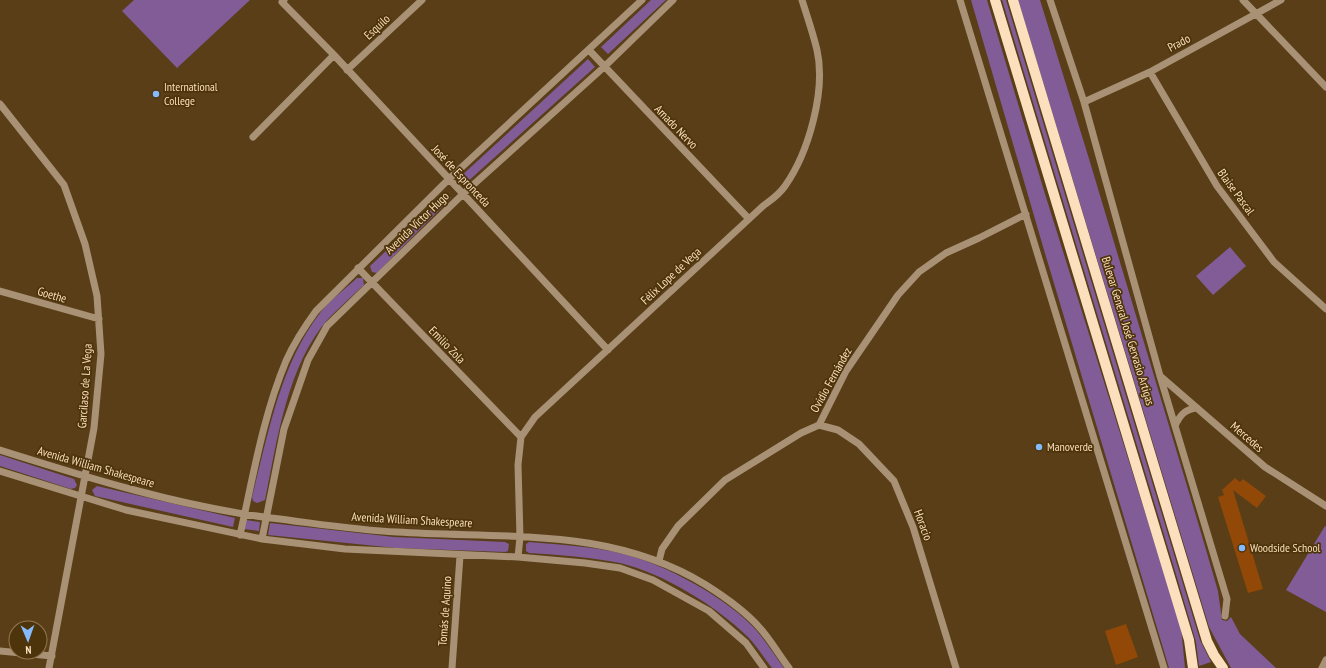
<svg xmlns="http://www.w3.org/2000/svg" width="1326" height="668" viewBox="0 0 1326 668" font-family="'PT Sans Narrow',sans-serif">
  <rect width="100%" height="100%" fill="#593e18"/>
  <path fill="#815c96" d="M134,0h116l-73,68 -55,-57z
    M651,0h15l-58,54 -7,-7z
    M971,0h16l58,194 136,433 4,41h-16l-125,-418z
    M1002,0h4l194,640 11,22 -12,4 -3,-24 -18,-61z
    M1018,0h22l50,162 112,374 16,55 4,29 5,1 4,-4 9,17 36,34h-45l-22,-41z
    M588,59l7,8 -130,117 -6,-6z
    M447,194l4,4 -74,75 -5,-1 -2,-6z
    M1230,247l16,19 -33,29 -17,-19z
    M357,278h6l1,7c-12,11 -24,22 -35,33 -42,46 -52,124 -64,182l-8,3 -4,-2 -1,-4c16,-62 28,-132 68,-184 10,-13 25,-24 37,-35z
    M0,455l74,24 3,6 -2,3 -4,1 -71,-23z
    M97,486l138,32 -2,9 -138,-31 -3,-6z
    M246,520l14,2 -1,9 -15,-2z
    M270,523l124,14 111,5 4,2 -1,7 -3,1 -109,-4 -128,-13z
    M1325,526l1,1v85l-40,-22z
    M529,542c32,3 64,4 94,12 42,10 106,45 134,77 10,12 18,25 27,37h-12c-8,-10 -15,-22 -24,-31 -32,-31 -85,-64 -128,-74 -30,-6 -61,-8 -91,-10l-3,-2v-7z"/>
  <path fill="#924806" d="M1235,478l5,4 3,-3 23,17 -9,12 -24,-18 30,99 -15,4 -30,-96 6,-2 -2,-5z
    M1126,624l12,33 -22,8 -11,-34z"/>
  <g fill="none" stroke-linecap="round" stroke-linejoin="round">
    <path stroke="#a89174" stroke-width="7" d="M284,0l-2,2 52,53 274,295
      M960,0l204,668
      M1050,0l34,102 76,274 67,223 -2,17
      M1243,0l83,87
      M589,50l160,169
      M347,70l75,-70
      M1150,72l67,114 57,76 52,47
      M1084,102l66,-30 131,-72
      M0,104l64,81 21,59 12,52 4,58 -7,74 -45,240
      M253,137l81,-82
      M358,268l163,169
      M0,291l99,28
      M1160,376l105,91 61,39
      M819,425l19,5 21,14 35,37 19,46 43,141
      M1175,426c5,-11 10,-17 22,-18
      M0,450c89,28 178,56 271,68 42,5 84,12 126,14 107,7 213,-6 309,53 19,12 38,25 53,42 11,12 20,28 30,41
      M0,471l126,39 136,29 83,10 173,8 67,6 35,5 33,12 56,31 37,32 18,25
      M240,535c13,-58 23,-119 46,-174 8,-18 19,-35 30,-50l133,-132 193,-179
      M262,539l22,-110 24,-69 19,-34 136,-132 141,-127 69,-67
      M518,557l2,-20 -2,-72 3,-28 14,-20 228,-211c8,-6 16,-11 22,-20 24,-34 41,-96 32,-136 -4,-17 -10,-34 -15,-50
      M659,561l3,-12 16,-23 47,-46 76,-47 18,-8 27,-54 52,-76 21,-23 27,-19 33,-15 47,-24
      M0,651l52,5
      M452,668l8,-112
      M1322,668l4,-8"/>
    <path stroke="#fce0bd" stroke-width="10" d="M995,0l194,640 4,28
      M1013,0l194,641 7,14 9,13"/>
  </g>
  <g fill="#85bbfb" stroke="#4e340b" stroke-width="1.5">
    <circle cx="156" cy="94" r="4"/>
    <circle cx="1039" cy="447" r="4"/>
    <circle cx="1242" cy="548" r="4"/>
  </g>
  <g text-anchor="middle" stroke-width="3.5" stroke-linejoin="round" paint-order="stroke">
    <g font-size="12" fill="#fbdfbd" stroke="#4e340b">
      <text transform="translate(377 27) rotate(-43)" y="4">Esquilo</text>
      <text transform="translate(1179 43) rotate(-28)" y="4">Prado</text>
      <text transform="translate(676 127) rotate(46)" y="4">Amado Nervo</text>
      <text transform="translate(461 176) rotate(47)" y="4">José de Espronceda</text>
      <text transform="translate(1236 192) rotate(54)" y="4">Blaise Pascal</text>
      <text transform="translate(417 223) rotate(-44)" y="4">Avenida Víctor Hugo</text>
      <text transform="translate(671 276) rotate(-43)" y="4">Félix Lope de Vega</text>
      <text transform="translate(52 295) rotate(16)" y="4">Goethe</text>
      <text transform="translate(1128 331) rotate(73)" y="4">Bulevar General José Gervasio Artigas</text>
      <text transform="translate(447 345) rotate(46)" y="4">Emilio Zola</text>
      <text transform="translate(831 380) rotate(-61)" y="4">Ovidio Fernández</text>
      <text transform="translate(85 386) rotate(-86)" y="4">Garcilaso de La Vega</text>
      <text transform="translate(1247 437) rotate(41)" y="4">Mercedes</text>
      <text transform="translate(96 467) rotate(16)" y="4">Avenida William Shakespeare</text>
      <text transform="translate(412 520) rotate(3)" y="4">Avenida William Shakespeare</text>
      <text transform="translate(923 525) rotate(70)" y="4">Horacio</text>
      <text transform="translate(445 611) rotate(-86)" y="4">Tomás de Aquino</text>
    </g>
    <g font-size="12" fill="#fbdfbd" stroke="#4e340b" text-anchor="start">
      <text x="164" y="91">International<tspan x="164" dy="14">College</tspan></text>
      <text x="1047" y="451">Manoverde</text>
      <text x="1250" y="552">Woodside School</text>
    </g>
  </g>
  <g transform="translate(28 640) rotate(178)"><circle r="19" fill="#4e340b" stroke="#937852"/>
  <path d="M0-3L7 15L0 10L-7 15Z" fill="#85bbfb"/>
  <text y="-6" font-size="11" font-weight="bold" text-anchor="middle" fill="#fbdfbd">N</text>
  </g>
</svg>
